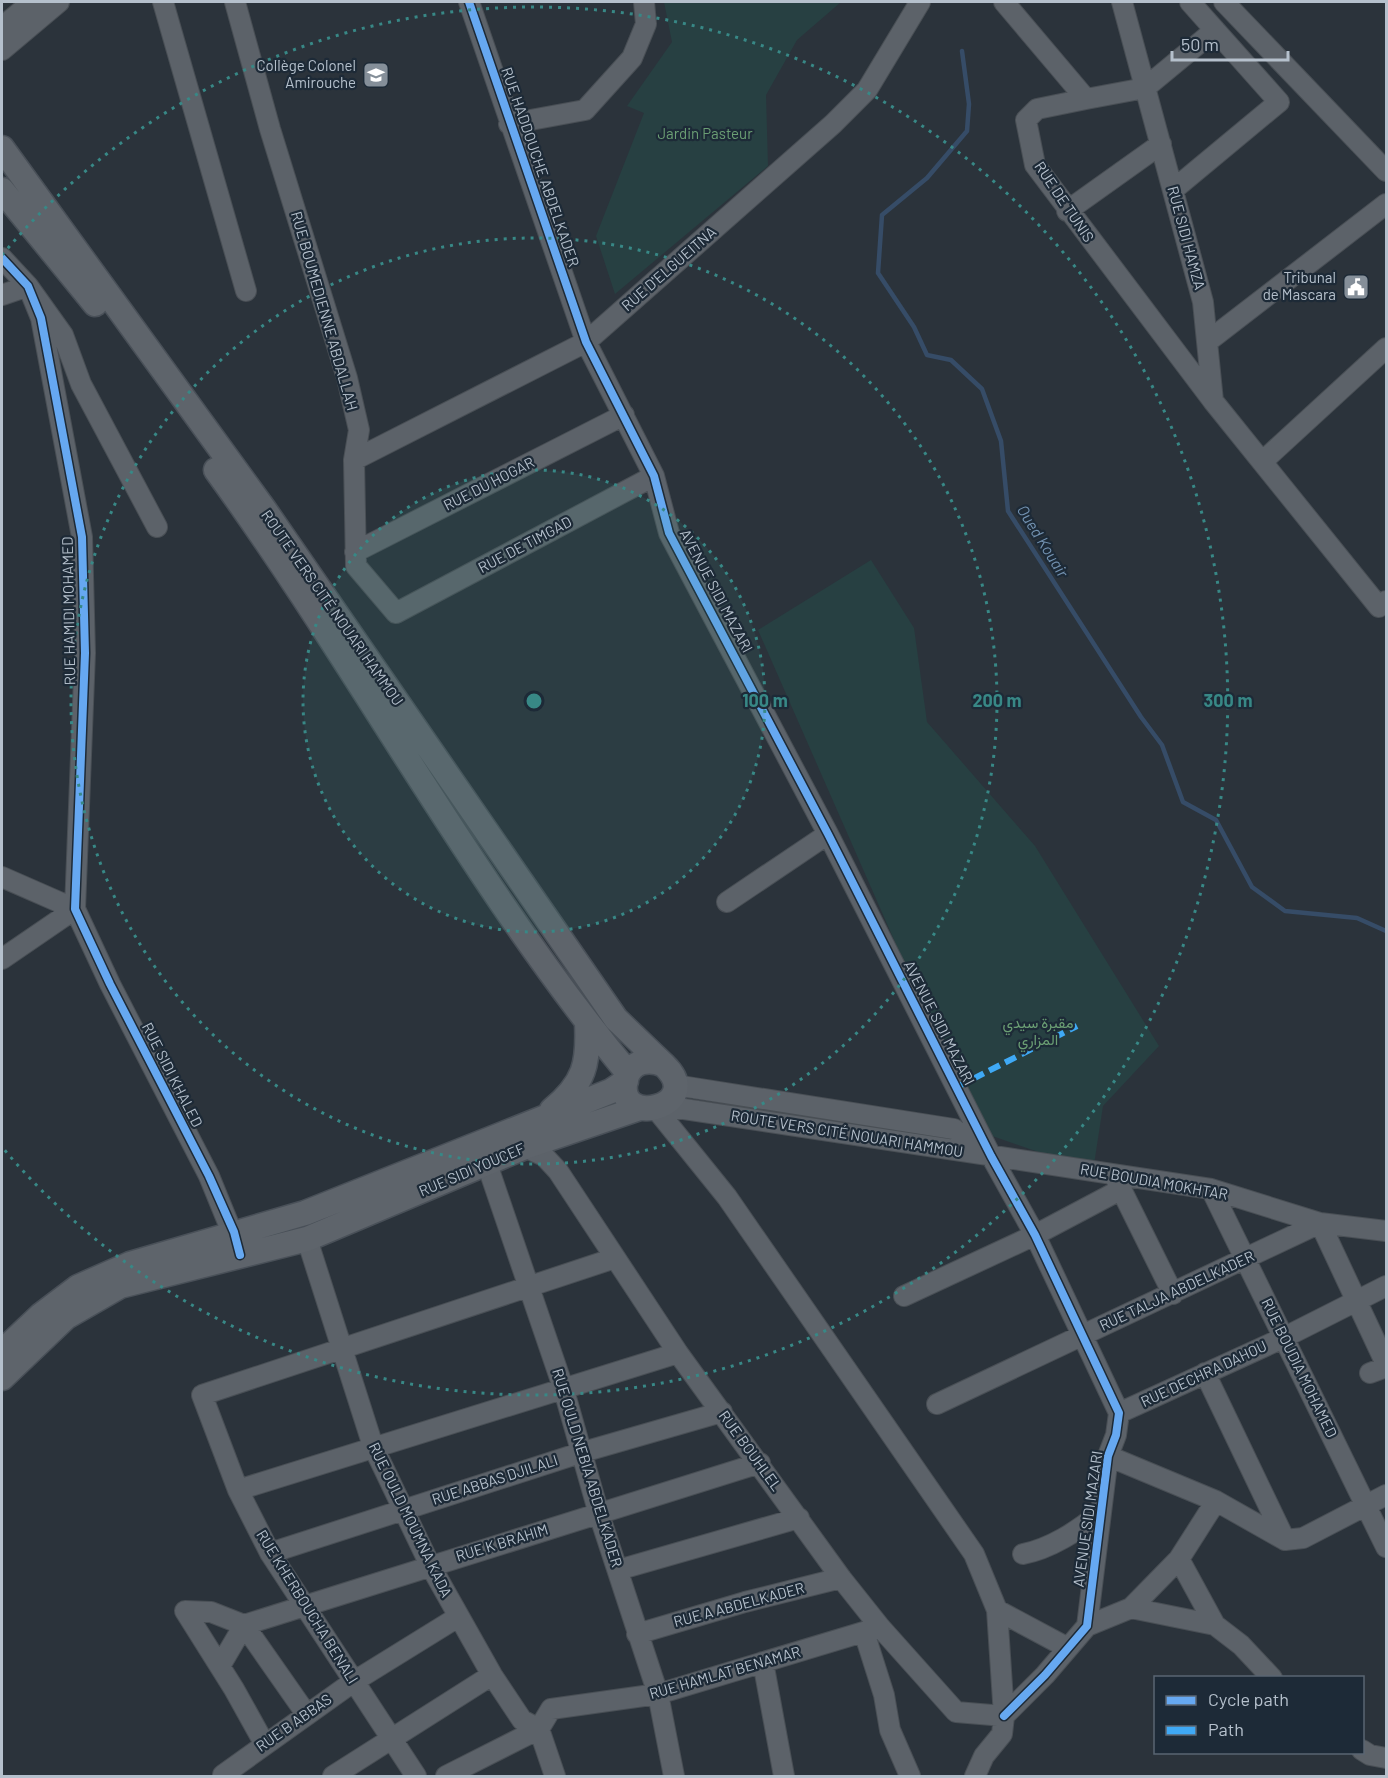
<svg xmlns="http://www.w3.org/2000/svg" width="1388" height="1778" viewBox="0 0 1388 1778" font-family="Barlow,Vazirmatn,sans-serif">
  <rect width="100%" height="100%" fill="#2b333b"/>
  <path fill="#274042" d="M664,2h177l-44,38 -31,55 2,71 -153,128 -19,-58 48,-123 -17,-7 45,-64z
    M871,560l43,68 13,94 108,124 124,200 -56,60 -10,65 -115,-40 -220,-501z"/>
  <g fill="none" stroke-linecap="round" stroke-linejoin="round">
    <path stroke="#364c67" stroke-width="4.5" d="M962,51l7,53 -2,27 -40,47 -45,37 -4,58 36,54 13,28 24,5 31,29 19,52 7,70 133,206 21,28 21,57 33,18 36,67 33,24 72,7 29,13"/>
    <defs>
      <path id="minor" d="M163,2l83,289
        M235,2l35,127 77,249 12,52 -5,30 2,106 40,47 258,-137
        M469,2l117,340 68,134 15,57 159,301 163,322 44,79 84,178 -3,22 -8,21 -21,170 -42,49 -41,41
        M1004,2l82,97 -49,10 -11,11 9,45 178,236
        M1122,2l81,300 10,99 166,206 7,-6
        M1224,2l162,169
        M2,27l30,-25
        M2,50l57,-48
        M1086,99l59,-11 70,-58
        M509,124l76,-14 47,-52 14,-34 -2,-22
        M1173,190l106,-88 -89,-100
        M1067,211l94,-67
        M2,258l26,28 13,32 41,219 3,116 -10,256 35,75 99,192 29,71
        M2,295l26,-9 35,49 18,49 76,143
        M1207,342l179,-138
        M354,460l232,-118 247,-218 34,-34 53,-88
        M1263,461l123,-113
        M355,552l269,-137
        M2,877l73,32
        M727,902l101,-68
        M2,959l73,-50
        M675,1085l279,44 34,26
        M664,1106l547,83 109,34 66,8
        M656,1109l71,88 247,357 23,56 7,106 -2,18 -18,22 -9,20
        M525,1147l19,9 14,15 120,182 163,225 39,49 76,85 48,4
        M487,1164l76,223 36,127 59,180 16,82
        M1116,1179l57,115
        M1211,1189l175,358
        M307,1239l66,207 57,119 62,110 30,45 17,9 16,47
        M904,1296l131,-61 85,-45
        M1205,1373l80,167
        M1370,1373l16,-6
        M937,1404l383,-181 66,141
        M1119,1413l164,-75 103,-52
        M1108,1456l108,45 69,39 18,-2 83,-43
        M238,1490l440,-137
        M270,1553l313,-101 139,-40
        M1023,1554c26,-5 56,-23 77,-42
        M1179,1559l36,66
        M618,1570l181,-52
        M1131,1608l84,17 26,20 31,33
        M997,1610l71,38
        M1087,1626l44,-18 48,-49 37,-58
        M864,1632l20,63 6,35 20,46
        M637,1634l108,-32 96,-24
        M763,1662l21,114
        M220,1666l24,-41 -33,-13 -26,-1 49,78 30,54
        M307,1715l-63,-90 516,-162
        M1362,1750l8,5 16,3
        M223,1775l130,-93 105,-65
        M333,1776l159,-101
        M416,1776l-146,-223 -32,-63 -36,-95 413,-137
        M446,1776l93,-47 12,-20 107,-15 222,-67"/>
      <path id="major" d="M2,148l262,361 352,510 48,46c44,42 -51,65 -38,14 5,-18 23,-21 38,-14
        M2,190l93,114
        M216,470c143,197 257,415 412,603
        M552,1110c33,-27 37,-47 35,-87
        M2,1352l39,-37 37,-28 52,-23 175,-51 306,-122 15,-10
        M2,1378l64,-61 54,-31 187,-47 218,-92 115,-39"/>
    </defs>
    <use href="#minor" stroke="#494f55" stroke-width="22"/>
    <use href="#major" stroke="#495058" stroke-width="27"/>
    <use href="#minor" stroke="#5c6269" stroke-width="20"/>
    <use href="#major" stroke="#5e646b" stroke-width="24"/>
    <path stroke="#3fa9f5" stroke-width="6" stroke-dasharray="12 6" stroke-linecap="butt" d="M957,1087l120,-61"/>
    <defs>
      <path id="cycleway" d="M469,2l117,340 68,134 15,57 159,301 163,322 44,79 84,178 -3,22 -8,21 -21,170 -42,49 -41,41
        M2,258l26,28 13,32 41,219 3,116 -10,256 35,75 99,192 25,56 6,23"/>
    </defs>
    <use href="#cycleway" stroke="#1d2a37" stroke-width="11"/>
    <use href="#cycleway" stroke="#66a8f1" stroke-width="8"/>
  </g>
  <circle cx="534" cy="701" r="231" fill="#388886" fill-opacity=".12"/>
  <g fill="none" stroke="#388886" stroke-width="3" stroke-dasharray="3 6">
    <circle cx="534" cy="701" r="231"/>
    <circle cx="534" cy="701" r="463"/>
    <path d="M2 255A694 694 0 1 1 2 1147"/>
  </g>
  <defs>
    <symbol id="school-square" viewBox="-11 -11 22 22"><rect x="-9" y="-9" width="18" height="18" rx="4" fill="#858f99" stroke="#1d2a37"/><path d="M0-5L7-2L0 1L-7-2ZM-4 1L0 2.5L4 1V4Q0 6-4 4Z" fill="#fff"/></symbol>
    <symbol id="civic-square" viewBox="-11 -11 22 22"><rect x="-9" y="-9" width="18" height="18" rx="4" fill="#858f99" stroke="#1d2a37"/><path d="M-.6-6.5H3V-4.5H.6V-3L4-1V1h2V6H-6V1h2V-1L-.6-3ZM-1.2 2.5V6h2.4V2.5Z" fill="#fff"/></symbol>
  </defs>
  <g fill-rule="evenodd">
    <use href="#school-square" x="361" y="60" width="30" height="30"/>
    <use href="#civic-square" x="1341" y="272" width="30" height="30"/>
  </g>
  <g text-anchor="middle" stroke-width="4.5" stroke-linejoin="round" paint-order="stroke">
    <g font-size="15" fill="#b5c0cc" stroke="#1d2a37" text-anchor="end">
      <text x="356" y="71">Collège Colonel<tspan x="356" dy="17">Amirouche</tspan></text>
      <text x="1336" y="283">Tribunal<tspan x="1336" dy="17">de Mascara</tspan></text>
    </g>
    <g font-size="15" fill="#6b9f74" stroke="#1d2a37">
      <text x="705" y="139">Jardin Pasteur</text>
      <text x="1038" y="1028">مقبرة سيدي<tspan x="1038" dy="17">المزاري</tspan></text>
    </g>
    <g font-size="15" fill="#b5c0cc" stroke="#1d2a37">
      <text transform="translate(540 167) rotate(71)" y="5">RUE HADDOUCHE ABDELKADER</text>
      <text transform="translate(1064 202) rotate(56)" y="5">RUE DE TUNIS</text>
      <text transform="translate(1186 238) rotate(75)" y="5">RUE SIDI HAMZA</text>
      <text transform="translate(669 269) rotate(-41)" y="5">RUE D'ELGUEITNA</text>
      <text transform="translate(324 311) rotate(74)" y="5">RUE BOUMEDIENNE ABDALLAH</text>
      <text transform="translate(489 484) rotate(-27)" y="5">RUE DU HOGAR</text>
      <text transform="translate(525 545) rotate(-28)" y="5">RUE DE TIMGAD</text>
      <text transform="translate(716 591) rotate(62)" y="5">AVENUE SIDI MAZARI</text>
      <text transform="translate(332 608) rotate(55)" y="5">ROUTE VERS CITÉ NOUARI HAMMOU</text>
      <text transform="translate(69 611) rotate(-91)" y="5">RUE HAMIDI MOHAMED</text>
      <text transform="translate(939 1023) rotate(63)" y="5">AVENUE SIDI MAZARI</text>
      <text transform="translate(172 1075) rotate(63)" y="5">RUE SIDI KHALED</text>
      <text transform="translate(847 1134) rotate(9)" y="5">ROUTE VERS CITÉ NOUARI HAMMOU</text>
      <text transform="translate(472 1170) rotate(-23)" y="5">RUE SIDI YOUCEF</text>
      <text transform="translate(1154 1182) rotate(10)" y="5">RUE BOUDIA MOKHTAR</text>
      <text transform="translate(1177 1291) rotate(-25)" y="5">RUE TALJA ABDELKADER</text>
      <text transform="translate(1299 1368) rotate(64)" y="5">RUE BOUDIA MOHAMED</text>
      <text transform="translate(1204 1374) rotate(-25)" y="5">RUE DECHRA DAHOU</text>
      <text transform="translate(750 1451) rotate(54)" y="5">RUE BOUHLEL</text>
      <text transform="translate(587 1468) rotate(73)" y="5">RUE OULD NEBIA ABDELKADER</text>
      <text transform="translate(495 1480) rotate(-18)" y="5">RUE ABBAS DJILALI</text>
      <text transform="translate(1088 1519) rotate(-82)" y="5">AVENUE SIDI MAZARI</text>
      <text transform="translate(410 1520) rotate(64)" y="5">RUE OULD MOUMNA KADA</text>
      <text transform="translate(502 1543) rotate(-17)" y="5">RUE K BRAHIM</text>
      <text transform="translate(739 1605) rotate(-15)" y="5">RUE A ABDELKADER</text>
      <text transform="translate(307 1607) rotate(58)" y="5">RUE KHERBOUCHA BENALI</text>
      <text transform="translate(725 1673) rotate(-16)" y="5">RUE HAMLAT BENAMAR</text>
      <text transform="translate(294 1723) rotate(-35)" y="5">RUE B ABBAS</text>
    </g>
    <g font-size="16" font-style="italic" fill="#7392b1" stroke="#1d2a37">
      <text transform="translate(1043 541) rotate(58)" y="6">Oued Kouair</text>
    </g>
  </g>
  <circle cx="534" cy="701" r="9" fill="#388886" stroke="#1d2a37" stroke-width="3"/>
  <g font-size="18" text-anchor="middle" font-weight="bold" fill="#388886" stroke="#1d2a37" stroke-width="4.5" stroke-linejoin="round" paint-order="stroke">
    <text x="765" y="707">100 m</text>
    <text x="997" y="707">200 m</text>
    <text x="1228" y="707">300 m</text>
  </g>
  <rect width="1388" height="1778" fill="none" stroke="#b5c0cc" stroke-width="6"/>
  <rect x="1154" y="1676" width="210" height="78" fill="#1d2a37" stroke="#5a6673" stroke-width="1.5"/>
  <rect x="1166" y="1696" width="30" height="9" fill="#66a8f1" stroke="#5a6673" stroke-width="1.5"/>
  <text x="1208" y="1706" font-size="18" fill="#b5c0cc">Cycle path</text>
  <rect x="1166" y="1726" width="30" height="9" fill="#3fa9f5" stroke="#5a6673" stroke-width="1.5"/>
  <text x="1208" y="1736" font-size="18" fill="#b5c0cc">Path</text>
  <path d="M1172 51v9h116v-9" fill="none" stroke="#b5c0cc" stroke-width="3"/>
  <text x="1181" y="51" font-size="18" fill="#b5c0cc" stroke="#1d2a37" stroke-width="4.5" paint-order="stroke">50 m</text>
</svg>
